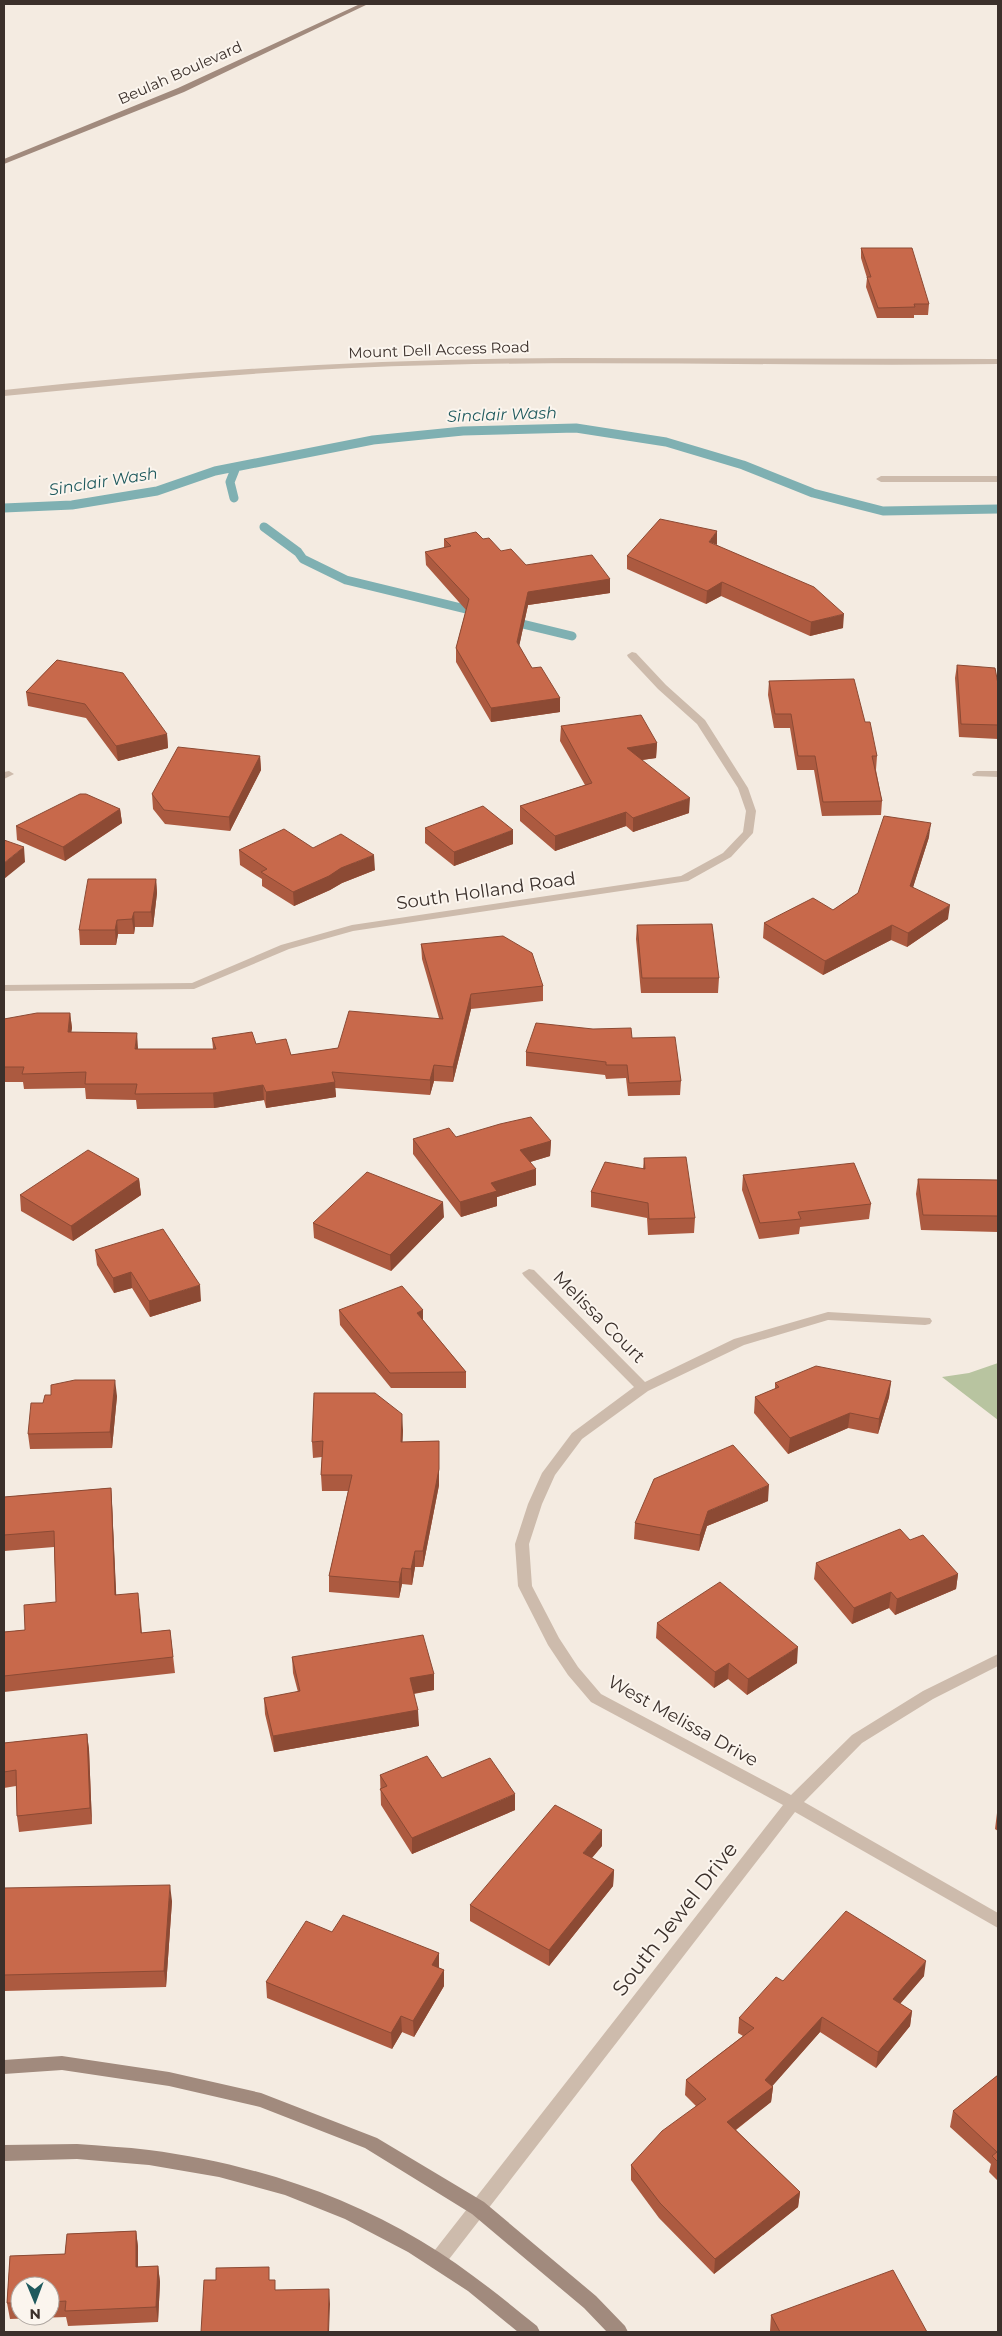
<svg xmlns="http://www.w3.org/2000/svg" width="1002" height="2336" viewBox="0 0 1002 2336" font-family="Montserrat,sans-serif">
  <rect width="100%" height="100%" fill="#f4ebe1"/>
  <path fill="#b8c4a0" d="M998,1363v57l-56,-43 27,-4z"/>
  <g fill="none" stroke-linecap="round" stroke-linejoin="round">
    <path stroke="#7fb0b2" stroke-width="9" d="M234,498l-4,-16 6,-15
      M4,508l68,-3 85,-14 58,-20 158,-31 90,-9 113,-3 90,14 77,23 70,28 70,18 115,-2
      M264,527l34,25 5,7 43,21 132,32
      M510,621l62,15"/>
    <path fill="#cdbbac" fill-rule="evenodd" d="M565,358l433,1v5c-187,3 -373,-4 -560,1 -146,3 -290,17 -434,31v-6c187,-20 373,-31 561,-32z
      M998,476v6h-117l-5,-3 5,-3z
      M632,652l4,1 30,32 39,35 43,68 8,23 -3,22 -22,24 -43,24 -335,50 -64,18 -95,40 -190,2v-6l188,-2 89,-38 71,-20 329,-49 42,-23 20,-21 3,-21 -8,-23 -41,-64 -39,-35 -30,-32 -1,-2z
      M9,771l5,3 -10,5v-7z
      M977,771h21v6l-25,-1 -1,-2z
      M529,1269l5,1 111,112 89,-43 94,-27 102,6 2,3 -2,3 -5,1 -97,-5 -84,25 -96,46 -66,48 -27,36 -13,29 -13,40 3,42 27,52 19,29 23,27 190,101 61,-60 71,-44 75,-37v12l-65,33 -71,44 -58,59 194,111v15l-203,-116 -352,455 -6,2 -6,-2 -3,-6 3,-6 352,-450 -192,-103 -23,-27 -20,-30 -30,-59 -3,-42 13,-40 14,-31 30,-40 62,-46 -110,-111 -2,-3z"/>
    <path fill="#a18a7d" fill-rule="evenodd" d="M360,4h8l-184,88 -180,72v-5l174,-71z
      M62,2056l107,16 92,21 116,45 107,64 112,94 29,30 3,6h-21l-23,-24 -112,-94 -107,-66 -105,-41 -91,-21 -107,-16 -58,4v-14z
      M77,2144c24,2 49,3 72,6 94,12 191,42 272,91 42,25 79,55 116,85l3,6h-22l-50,-41 -60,-39 -63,-33 -60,-24 -66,-18 -70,-12 -72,-6 -73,2v-16z"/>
  </g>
  <path fill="#ac5a40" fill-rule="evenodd" d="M861,248l68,56 -1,11h-14v3h-37l-11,-31 1,-9 -6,-20z
    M444,539h39l18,12 25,14 84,14v14l-82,12 -9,41 13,22 28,30v14l-69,10 -35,-60v-14l10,-38 -40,-45 -1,-13 19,-4z
    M717,545l126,83 -33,8 -89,-40 -15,8 -79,-35v-13z
    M57,660l110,74 1,14 -50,13 -32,-43 -58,-12 -2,-14z
    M957,665l41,19v55l-39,-2 -4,-59z
    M769,681l96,41 12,34 -1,14 6,31 -1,14 -59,1 -8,-46h-17l-7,-42h-16l-6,-33z
    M561,726l96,17 -1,15 -14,2 47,53 -56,19 -7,-6 -71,25 -35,-30v-15l65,-21 -25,-44z
    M260,756l1,14 -31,61 -65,-7 -12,-15 -1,-15z
    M120,809l2,14 -57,38 -48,-21 -1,-14z
    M425,828l88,16 -59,22 -29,-23z
    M929,837l-16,50 35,32 -41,28 -16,-7 -68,35 -60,-37 1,-15 69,-13 25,-17z
    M313,848l62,22 -33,13 -12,7 -36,16 -32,-20v-7l-22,-14 -1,-15z
    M156,879l1,14 -4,34h-18l-1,7h-16l-2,11h-36l-1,-15z
    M637,925l82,53 -1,15h-77l-5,-54z
    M421,944l122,42v15l-72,8 -18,73 -19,-1 -4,14 -95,-7 1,9 -70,11 -2,-8 -50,8 -77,1 -1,-9 -50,-1 -1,-11 -61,1 -1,-7h-19v-63l66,-6 2,15 -1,4 67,17h75l-1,-11 44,6 35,11 47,-7 101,-30 -17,-59z
    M632,1038l49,43 -1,14 -52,1 -2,-18 -20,1 -1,-4 -79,-9v-14z
    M456,1137l95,4 -1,15 -20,6 6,23 -39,12v9l-36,11 -48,-63v-15z
    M644,1158l51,60 -1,15 -46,2 -1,-17 -56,-11v-15l52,-23z
    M743,1175l128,29 -2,15 -69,8 -1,7 -40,5 -17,-49z
    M139,1179l2,16 -68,46 -52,-30 -1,-16z
    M918,1179l80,1v52l-77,-2 -5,-36z
    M444,1217l-53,54 -77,-33 -1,-15z
    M95,1250l106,51 -51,16 -18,-29 -18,5 -17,-28z
    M339,1310h84v10l43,52v16h-75l-51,-63z
    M891,1381l-2,16 -11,37 -30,-6 -60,26 -34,-41 1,-16 20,-8v-6z
    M117,1396l-5,52 -82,1 -2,-15 15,-31z
    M403,1430l-1,12 37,-1v44l-16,82h-8l-3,18 -10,-1 -3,14 -70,-6v-16l19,-85h-26l-1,-16 1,-18 -9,1 -1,-16z
    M111,1488l1,16 4,91 24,14 2,24 28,-3 5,43 -171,19v-60l21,-2 31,-28 -2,-55 -50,4v-54z
    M768,1501l-61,25 -8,25 -65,-12 1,-16z
    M910,1540l48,34 -2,15 -61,26 -6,-7 -37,16 -38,-45 2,-16z
    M657,1623l140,40 -50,32 -19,-16 -14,9 -58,-50z
    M292,1657l142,17v16l-20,4 5,32 -145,26 -9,-38 -1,-16 34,-6 -5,-19z
    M87,1734l2,16 3,74 -73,8 -2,-16 -1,-30 -12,2v-45z
    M380,1775l62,3 73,32 -103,44 -31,-49z
    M998,1812v19l-3,-2 2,-16z
    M602,1846l-10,12 22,12 -1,16 -64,80 -79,-45v-16z
    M4,1888l168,13 -6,86 -162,4z
    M332,1932l107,21v15l5,2v16l-30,51 -12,-5 -10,17 -125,-51 -1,-16z
    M924,1976l-24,28 12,7 -2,15 -34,42 -56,-36 -48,54 1,1 -2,15 -35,28 64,62 -2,15 -84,67 -55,-56 -28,-38v-15l65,-59 -11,-11 1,-15 57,-44 -5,-3 1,-15 44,-37z
    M998,2075v106l-9,-9 2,-8 -41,-37 3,-16z
    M136,2231l2,16v20l20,-1 2,16 -2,40 -90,4 -2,-9 -56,2 -3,-16 3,-47 55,-2 2,-20zM20,2286h30v30h-30z
    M771,2315l156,17h-157v-1z"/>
  <path fill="#8c4a34" d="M717,531v14l-8,-3z
    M610,579v14l-82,12 -11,51v-14l11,-50z
    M722,582l-1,14 -15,8 1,-13z
    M844,614l-1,14 -33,8 1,-14z
    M560,698v14l-69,10v-14z
    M167,734l1,14 -50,13 -2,-15z
    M657,743l-1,15 -29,4v-14z
    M260,756l1,14 -31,61 -1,-14z
    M690,798l-1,15 -56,19v-14z
    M120,809l2,14 -57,38 -2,-14z
    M626,812v14l-71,25v-15z
    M931,823l-2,14 -20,63 1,-14z
    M513,830v14l-59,22v-14z
    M24,847l1,15 -21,17v-16z
    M374,855l1,15 -33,13 -12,7 -36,16 -1,-14 48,-24z
    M156,879l1,14 -4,34 -2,-15z
    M950,905l-2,14 -41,28 1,-14z
    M134,912l1,15 -1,7 -2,-15z
    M117,920l1,14 -2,11 -1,-15z
    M892,925l-1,15 -68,35 2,-14z
    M471,994v15l-18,73v-15z
    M70,1013l2,15 -3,19 -1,-15z
    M137,1033l1,15 -2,16 -1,-15z
    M434,1065v16l-4,14v-15z
    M335,1082l1,15 -70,11v-16z
    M263,1085l1,15 -50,8 -1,-15z
    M551,1141l-1,15 -30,9v-15z
    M536,1169v16l-39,12v9l-36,11 -1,-15 31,-19z
    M139,1179l2,16 -68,46 -2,-15z
    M443,1202l1,15 -53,54 -1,-16z
    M131,1272l1,16 -18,5 -1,-15z
    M200,1285l1,16 -51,16 -1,-16z
    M423,1310v16l-6,-13z
    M115,1380l2,16 -5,52 -2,-16z
    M891,1381l-2,16 -11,37 1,-15z
    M850,1413l-2,15 -60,26 2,-16z
    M402,1414l1,16 -1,28 -1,-16z
    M439,1441v44l-16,82v-16z
    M769,1485l-1,16 -61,25 -8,25 1,-16 8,-24z
    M111,1488l1,16 5,107 -2,-16z
    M415,1551v16l-3,18 -1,-16z
    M402,1568v16l-3,14v-16z
    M958,1574l-2,15 -61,26 2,-16z
    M891,1592l-2,16 -37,16 2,-16z
    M798,1647l-1,16 -50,32 1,-16z
    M729,1663l-1,16 -14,9 1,-16z
    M434,1674v16l-24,4v-16z
    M418,1710l1,16 -145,26 -1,-16z
    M87,1734l2,16 3,74 -2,-16z
    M515,1794v16l-103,44v-16z
    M602,1830v16l-20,23 1,-16z
    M614,1870l-1,16 -64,80v-16z
    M170,1885l2,16 -6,86 -2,-16z
    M439,1953v16l-7,-4z
    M926,1961l-2,15 -33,38 2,-15z
    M444,1970v16l-30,51 -1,-16z
    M912,2011l-2,15 -34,42 2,-16z
    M401,2016l1,16 -10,17 -1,-16z
    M822,2017l-2,15 -52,59 5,-4 -2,15 -45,35 1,-15z
    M800,2192l-2,15 -84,67 1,-15z
    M136,2231l2,16v36l-2,-16z
    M158,2266l2,16 -2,40 -2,-15z
    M329,2289l1,15 -1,28h-1z"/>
  <path fill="#c8694b" stroke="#8c4a34" d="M861,248h51l17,56h-15l1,3 -37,1 -11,-31h4z
    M660,519l57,12 -8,11 105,45 30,27 -33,8 -89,-40 -15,9 -80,-35z
    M476,532l7,7 6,-1 12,13 10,-2 15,16 66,-10 18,24 -82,13 -11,50 15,26 9,-1 19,31 -69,10 -35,-60 13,-49 -44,-47 26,-6 -7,-7z
    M57,660l66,13 44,61 -51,12 -31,-42 -59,-12z
    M957,665l38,3 3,16v41l-37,-1z
    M854,679l11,43h5l7,34h-5l10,45 -59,1 -8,-46h-17l-7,-42h-16l-6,-33z
    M641,715l16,28 -30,5 63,50 -57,20 -7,-6 -71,24 -35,-30 72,-23 -31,-57z
    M178,747l82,9 -31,61 -65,-7 -12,-16z
    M80,794h6l34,15 -57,38 -47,-21z
    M483,806l30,24 -59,22 -29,-24z
    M884,816l47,7 -21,63 40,19 -42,28 -16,-8 -67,36 -61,-38 49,-25 20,12 25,-17z
    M284,829l29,19 28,-14 33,21 -33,13 -12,8 -36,16 -32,-20 6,-3 -28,-19z
    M4,840l20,7 -20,16z
    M88,879h68l-5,33h-17l-2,7 -15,1 -2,10h-36z
    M712,924l7,54h-77l-5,-53z
    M503,936l29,17 11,33 -72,8 -18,73 -19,-2 -4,15 -98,-8 3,10 -69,10 -3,-7 -50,8 -78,1 2,-10h-52l1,-12 -64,2 2,-7h-20v-48l33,-6h33l-2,19 69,1 -2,16h81l-4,-11 40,-6 4,12 30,-5 5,16 47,-7 11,-37 94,8 -22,-75z
    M536,1023l57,6 38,-1 1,10 43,-1 6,44 -52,2 -2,-18h-21v-3l-80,-10z
    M531,1117l20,24 -31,9 16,19 -45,14 6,8 -37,11 -47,-63 36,-11 7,9 44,-13z
    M88,1150l51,29 -68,47 -51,-31z
    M686,1157l9,61 -46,1 -1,-16 -57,-11 14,-30 40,7 -1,-11z
    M854,1163l17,41 -73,8 3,7 -41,4 -17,-48z
    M367,1172l76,30 -53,53 -77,-32z
    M918,1179l80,1v36l-75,-1z
    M163,1229l37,56 -51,16 -18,-29 -18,6 -18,-28z
    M402,1286l21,24 -6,3 49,59 -76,1 -51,-63z
    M816,1366l75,15 -12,38 -29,-6 -60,25 -35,-41 24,-10 -4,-4z
    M75,1380h40l-5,52 -82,2 3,-31h12l2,-8h6v-10z
    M314,1393h61l27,21 -1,28 38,-1v28l-16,82h-8l-4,18 -9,-1 -3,14 -70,-6 23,-101h-31l2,-34 -11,1z
    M733,1445l36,40 -61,26 -8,24 -65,-12 19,-44z
    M111,1488l4,107 23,-2 3,40 29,-3 3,27 -169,19v-44l21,-2 -1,-25 32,-3 -2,-71 -50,4v-38z
    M900,1529l10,11 13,-5 35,39 -61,25 -6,-7 -37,16 -38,-45z
    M720,1582l78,65 -50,32 -19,-16 -14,9 -58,-49z
    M423,1635l11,39 -24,4 8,32 -145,26 -9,-38 36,-7 -8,-34z
    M87,1734l3,74 -73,8 -1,-46 -12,2v-29z
    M427,1756l15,22 48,-20 25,36 -103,44 -32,-49 7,-3 -7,-11z
    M555,1805l47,25 -19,23 31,17 -65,80 -79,-45z
    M170,1885l-6,86 -160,4v-87z
    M846,1911l80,50 -33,38 19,12 -34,41 -56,-35 -57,63 8,7 -46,35 73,70 -85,67 -55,-56 -29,-38 31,-34 44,-32 -20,-19 68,-52 -15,-10 37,-41 7,4z
    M343,1915l96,38 -7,12 12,5 -31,51 -12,-5 -10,17 -125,-51 40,-61 26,11z
    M998,2075v87l-6,-6 5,-4 -44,-41z
    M136,2231v36l22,-1 -2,41 -91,4 1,-10 -16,1v-16h-30v17h-13l3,-47 55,-2 2,-20z
    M269,2267v13h6v10l54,-1 -1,43h-127l3,-52h12v-12z
    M893,2270l34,62h-147l-9,-17z"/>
  <g text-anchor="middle" stroke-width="4" stroke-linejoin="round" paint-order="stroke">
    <g font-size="15" fill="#3b302b" stroke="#fbf5ee">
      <text transform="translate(180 73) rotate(-24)" y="5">Beulah Boulevard</text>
      <text transform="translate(439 350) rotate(-2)" y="5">Mount Dell Access Road</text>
    </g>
    <g font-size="16" font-style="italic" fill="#1f5a5e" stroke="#fbf5ee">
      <text transform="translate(502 414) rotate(-2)" y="6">Sinclair Wash</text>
      <text transform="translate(103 481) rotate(-9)" y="6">Sinclair Wash</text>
    </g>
    <g font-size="18" fill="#3b302b" stroke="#fbf5ee">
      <text transform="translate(486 891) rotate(-8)" y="6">South Holland Road</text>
      <text transform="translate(599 1317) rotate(45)" y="6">Melissa Court</text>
      <text transform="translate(683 1721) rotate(29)" y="6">West Melissa Drive</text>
    </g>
    <g font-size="21" fill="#3b302b" stroke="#fbf5ee">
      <text transform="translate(675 1919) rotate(-52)" y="7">South Jewel Drive</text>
    </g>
  </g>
  <rect width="1002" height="2336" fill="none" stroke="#3b302b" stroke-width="10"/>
  <g transform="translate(35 2301) rotate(179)"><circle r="24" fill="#fbf5ee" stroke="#aea6a0"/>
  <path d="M0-4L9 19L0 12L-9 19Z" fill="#1f5a5e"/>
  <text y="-8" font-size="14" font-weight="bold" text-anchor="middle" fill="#3b302b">N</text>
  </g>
</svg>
